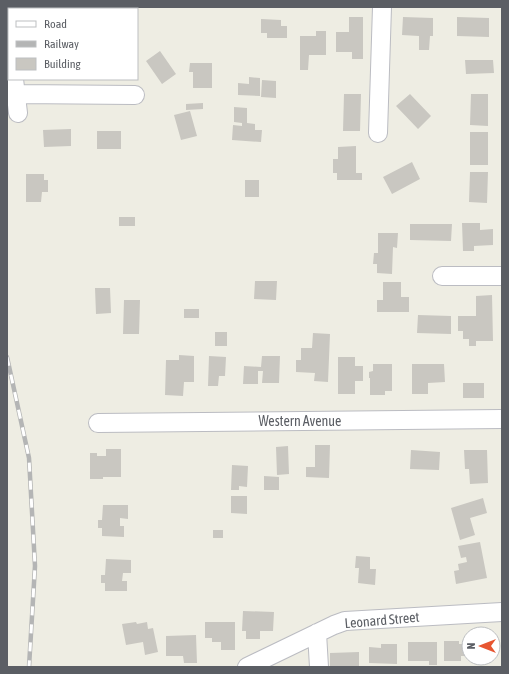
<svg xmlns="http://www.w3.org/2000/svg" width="509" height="674" viewBox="0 0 509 674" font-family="'Asap Condensed',sans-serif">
  <rect width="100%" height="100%" fill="#eeede3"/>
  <path fill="#c9c7c1" d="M109,7h14v2h-14z
    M349,17h14v42h-11v-7h-16v-20h13z
    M403,17l30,1v18h-3l-1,14h-10v-14l-17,-1z
    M457,17l32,1v19l-32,-1z
    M261,19l20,1v6h6v12h-20v-5h-6z
    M316,31h10v24h-17l-1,15h-8v-34h16z
    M160,51l16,23 -14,10 -16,-23z
    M465,60h28l1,13 -28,1z
    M190,63h22v25h-19v-16h-4z
    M249,77l11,1v18l-22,-1v-12l11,1z
    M262,80l14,1v17l-15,-1z
    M344,94h17l-1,37h-17z
    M410,94l21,22 -13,13 -22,-23z
    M471,94h17v32l-18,-1z
    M203,103v6l-17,1v-6z
    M234,107l13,1v15l8,1v6h7l-1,12 -29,-2 1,-15 9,1v-3l-8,-1z
    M190,111l7,25 -16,4 -7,-25z
    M71,129v17l-27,1 -1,-17z
    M97,131h24v18h-24z
    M470,132h18v33h-18z
    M356,146v27h6v7h-25v-7h-4v-14h5v-12z
    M412,162l8,17 -28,15 -9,-17z
    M470,172h18l-1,31 -18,-1z
    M26,174h18v6h4v12h-6l-1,10h-15z
    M245,180h14v17h-14z
    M119,217h16v9h-16z
    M462,223h18v7l13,-1v16l-19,1v5h-11z
    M410,224h42l-1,17 -41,-1z
    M378,233h20l-1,15 -4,-1 -1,27 -15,-1v-9h-4l1,-11h4z
    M255,281h22l-1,19 -22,-1z
    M383,282h18v15h8v15h-32v-12h6z
    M95,288h15l1,25 -15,1z
    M492,295l1,46h-17v5h-7v-7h-6v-8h-5v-15h18v-20z
    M124,300h16l-1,34h-16z
    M184,309h15v9h-15z
    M418,315l33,1v18l-34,-1z
    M215,332h12v14h-12z
    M313,333l17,1 -2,48 -14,-1 1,-8 -19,-1v-12h5v-12h11z
    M179,355l15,1v26h-10l-1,14 -18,-1 1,-35h13z
    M209,356l17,1 -1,19h-6l-1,10h-10z
    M262,356h18l-1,27h-17l1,-12h-5v13h-15l1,-18 17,1z
    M338,357h17v9h8v15h-8v13h-17z
    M373,364h19v27h-7v4h-15v-17h-1v-6l4,-1z
    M412,364h32l1,18 -17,1v11h-16z
    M463,383h21v15h-21z
    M315,445h15l-1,33 -23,-1v-10h9z
    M288,446l1,28 -12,1 -1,-28z
    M106,449h15v28h-18v2h-13v-26h7v3h9z
    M411,450l29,2 -1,18 -29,-1z
    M464,450h23l1,33 -18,1 -1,-15h-4z
    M232,465l16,1 -1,21 -8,-1v4h-8z
    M264,476l15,1v13h-15z
    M231,496h16v18l-16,-1z
    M483,498l4,15 -17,5 5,17 -15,5 -9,-32z
    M103,505h25v14l-8,-1v8h4v11l-22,-1v-8h-4v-8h4z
    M213,530h10v8h-10z
    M480,542l7,36 -31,6 -2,-13 5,-1 -1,-6 9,-2 -1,-5 -5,1 -3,-12z
    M356,556l14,1v12h6l-1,16 -17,-2 1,-15h-4z
    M106,559l25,1v13h-8l-1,8h5v10h-22v-8h-4v-8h4z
    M243,611l31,1 -1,19h-13v8h-14v-8h-4z
    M136,622l1,2 10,-2 1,7 5,-1 5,24 -13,3 -2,-13 -17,3 -4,-21z
    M205,622h30v28h-14v-8h-9v-4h-7z
    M196,635l1,28h-13l-1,-7h-17v-20z
    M444,641h15v3h9v12h-7v5h-17z
    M408,642h29v23h-8v-4h-21z
    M381,644h16v20l-28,-1v-16l12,1z
    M359,652v15h-29v-14z"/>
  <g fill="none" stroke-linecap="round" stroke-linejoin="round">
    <defs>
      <path id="minor" d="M34,9l1,-2
        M14,79l4,34
        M16,94l119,1
        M378,133l4,-126
        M442,276h60
        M98,423l404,-4
        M317,633l2,34
        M247,667l87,-42 11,-4 157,-9"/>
    </defs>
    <use href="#minor" stroke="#bbbcc2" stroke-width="20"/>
    <use href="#minor" stroke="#fff" stroke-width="18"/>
    <defs>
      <path id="rail" d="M7,357l22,101 6,108 -6,101"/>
    </defs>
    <use href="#rail" stroke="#b4b5b5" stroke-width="4.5"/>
    <use href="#rail" stroke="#fff" stroke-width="3" stroke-dasharray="9" stroke-linecap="butt"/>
  </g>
  <g text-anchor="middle" stroke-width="3" stroke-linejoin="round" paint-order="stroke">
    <g font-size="14" fill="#5b5e64" stroke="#fff">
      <text x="300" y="426">Western Avenue</text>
      <text transform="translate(382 620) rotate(-5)" y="5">Leonard Street</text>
    </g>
  </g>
  <rect width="509" height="674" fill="none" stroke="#5b5e64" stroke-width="16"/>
  <rect x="8" y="8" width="130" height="72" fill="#ffffff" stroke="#bdbfc1"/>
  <rect x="16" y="21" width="20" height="6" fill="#ffffff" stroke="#bdbfc1"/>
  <text x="44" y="28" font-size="12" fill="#5b5e64">Road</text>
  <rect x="16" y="41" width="20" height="6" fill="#b4b5b5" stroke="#bdbfc1"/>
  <text x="44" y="48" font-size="12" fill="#5b5e64">Railway</text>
  <rect x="16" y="58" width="20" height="12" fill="#c9c7c1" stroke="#bdbfc1"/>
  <text x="44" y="68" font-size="12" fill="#5b5e64">Building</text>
  <g transform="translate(481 646) rotate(270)"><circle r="19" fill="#ffffff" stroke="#bdbfc1"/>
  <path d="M0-3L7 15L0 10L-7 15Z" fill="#e75631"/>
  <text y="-6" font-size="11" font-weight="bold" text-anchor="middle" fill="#5b5e64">N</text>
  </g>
</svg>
